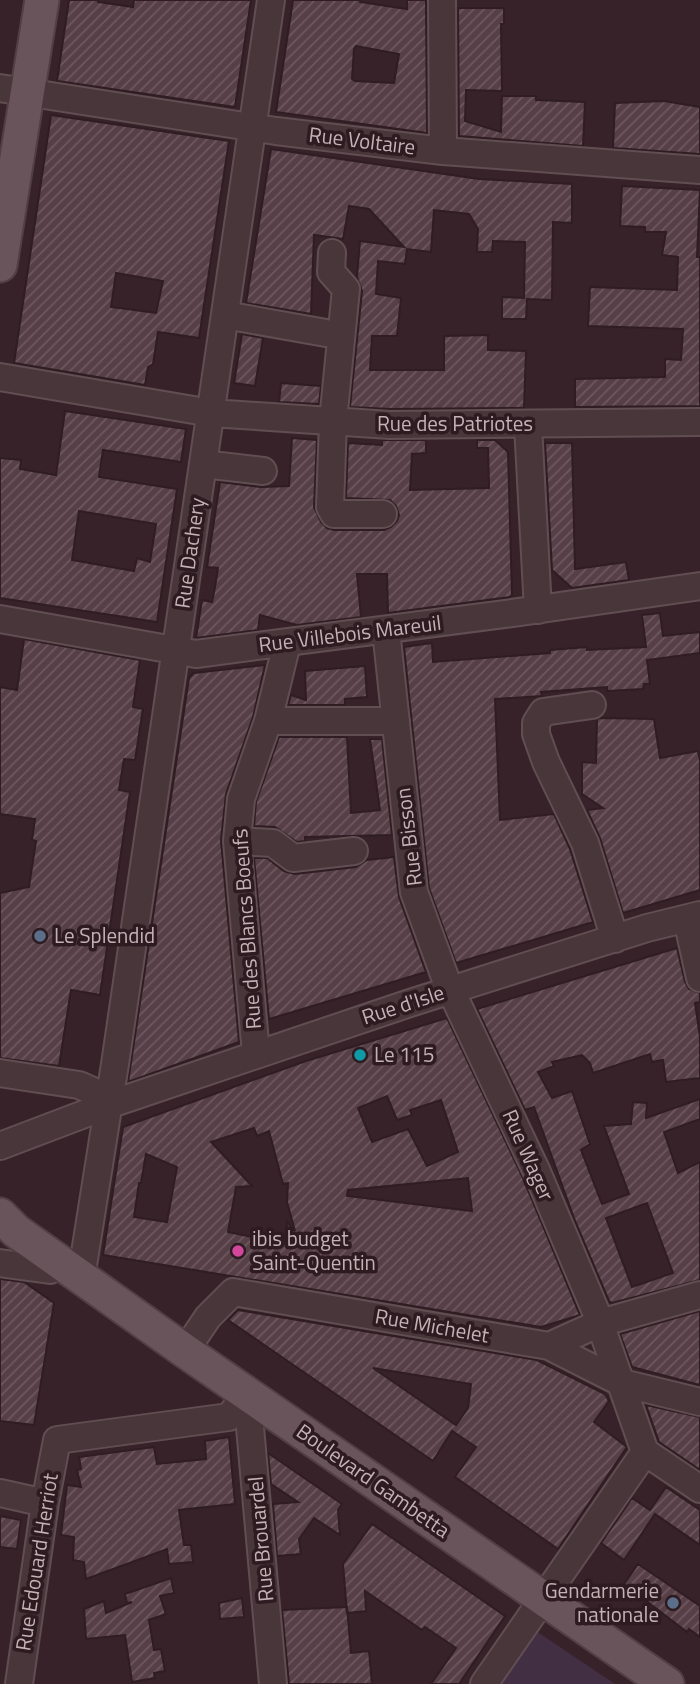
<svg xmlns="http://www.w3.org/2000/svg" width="700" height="1684" viewBox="0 0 700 1684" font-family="'Titillium Web',sans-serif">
  <defs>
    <pattern id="building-hatch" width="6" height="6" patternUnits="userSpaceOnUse" patternTransform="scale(1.75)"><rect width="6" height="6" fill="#573f47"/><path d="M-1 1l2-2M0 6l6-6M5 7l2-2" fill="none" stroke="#6e585f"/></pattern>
  </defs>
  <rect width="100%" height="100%" fill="#372229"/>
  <path fill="#432f43" d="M536,1631l79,53h-114z"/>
  <path fill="url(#building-hatch)" stroke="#2f1d23" stroke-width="2" fill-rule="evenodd" d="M69,0h29v2l35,5 1,-7h117l-16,107 -178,-26z
    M293,0h67v2l47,7v-9h19l1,133 -151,-21zM356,46l43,8 -5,29 -39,-2 -3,-2 2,-30z
    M458,8h46v16h-3l1,67 -36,-1 -1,31 36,11 1,-36h34v4l49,2 -2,44 -124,-10z
    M664,101l36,6v47l-87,-6 2,-45z
    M51,115l178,26 -30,197 -41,-6 -5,32 -5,3 -3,18 -131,-22zM116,273l47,8 -7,32 -45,-6z
    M271,149l208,30 93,5v39l-19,-1 -1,78 -25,-1 -1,20h-24v-22l22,1 1,-56 -32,-1 -1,11h-15l1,-23 -9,-15 -35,-4 -3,42 -24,-3 -2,15 -27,-3 -2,33 25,4 -4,38h-25l-2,34h74v-34l44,-1v15l38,1 -2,57 -134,1 -40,-2 12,-116 -5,-14 3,-36 44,6 -35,-38 -20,-3 -6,33 -29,-4 -3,79 -65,-11z
    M622,186l78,4 -3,67h3v149l-125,1v-28l90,-2v-18l16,1 2,-31 -95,-3 2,-39 87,3 1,-33 -16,-2 4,-23h-21v-5l-25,-1z
    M242,334l21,4 -8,48 -21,-3z
    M281,383l40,3 -2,18 -40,-2z
    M65,411l121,18 -5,33 -78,-12 -4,27 78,12 -20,133 -157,-24v-140l21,2 -1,9 36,6zM79,511l77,13 -6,38 -13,-4 -3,13 -62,-11z
    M292,438l25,2 -3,67 7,15 6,6 7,2h50l7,-3 6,-6 2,-6 -3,-9 -6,-6 -44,-2 2,-55 34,2v-5h44v13l-14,1 -2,36 79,-2 -1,-40h-11v-8h18l13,12 4,143 -2,2 -122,16 -1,-39h-30l4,43 -64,8 -37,-10 -2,15 -62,8 6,-38 10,2 3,-15 3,-19 -11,-1 13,-85 41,5 28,-1z
    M545,443h27l3,126 51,-7 3,18 -57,8 -20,-18z
    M660,613l3,23 37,-4v21l-53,7 3,24h-6l-1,5 -36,2v-4l-66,5 1,4 -47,3 5,121 54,-6 16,35 23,73 -137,41 -27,-75 -25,-241 28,-4 1,19 117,-9v-3l37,-3v3l59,-3 -4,-32z
    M24,639l116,21 -7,47 10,2 -8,51 -11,-1 -5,31 11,2 -30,203 -29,-5 -12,76 -59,-8v-165l29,-6 7,-46 -4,-1 3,-21 -35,-5v-127l17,3z
    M265,665l-12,52 -27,77 -5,46 18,202 -111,40 61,-404 5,-5z
    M365,666l2,31 -22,2v6h-57l3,-10 15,5 -1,-29z
    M600,718l54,1 6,39 38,-7 2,9v130l-77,23 -23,-75 -13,-28 16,-2 -21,-14v-32l14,1 1,-44z
    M279,737h68l4,76 29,-3 -10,-71h12l10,96 -87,2v4l-8,1 -22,-15 -21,-1 2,-24z
    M394,857l5,40 27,75 -157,47 -15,-161h13l17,13 11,3 61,-7 11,-7z
    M677,948l8,34 4,7 11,4v9l-5,1 5,34v41l-34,4 -3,-22 -11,2 -2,-8 -57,19 -3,-10 -8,-8 -30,7 2,4 -16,6 14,26 20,-7 18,53 -9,6 21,54 27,-10 -25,-68 27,-2 2,-22 14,1 -1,15 54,-19v20l-36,13 14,41 22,-11v118l-88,23 -3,-2 -34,-80 -41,-114 -9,3 -48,-101zM647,1203l26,70 -41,14 -26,-69z
    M447,1018l76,160 57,137 -39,12 -438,-72 20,-128 183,-66zM387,1096l10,24 15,-5 -2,-5 31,-10 17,52 -31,14 -19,-37 -36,13 -14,-34zM254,1128l3,8 12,-5 14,53 5,-1 -1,19 8,29 -8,-9 -1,22 -58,-12 8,-45 16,-1 -41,-44zM146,1154l31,13 -10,55 -33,-5 5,-34h2zM468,1178l4,33 -125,-15 1,-6z
    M0,1279l24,3 30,21 -20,122 -34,-4z
    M238,1310l299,50 68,34 4,7 -15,21 33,25 -69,102 -103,-72 21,-30 -24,-16 -19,30 -205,-141zM373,1368l98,16 -3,24 -12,17z
    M700,1311v74l-68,-18 -12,-33z
    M646,1405l54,12v53l-41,-28z
    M229,1437l6,67 -56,6 5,35h7l2,17 -24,2 -2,-15 -81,30 -2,-17 -11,-2 1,-23 -13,-2 6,-50 14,2 -4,-17 4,-1 -2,-12 75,-10 3,17 49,-5 -1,-18z
    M268,1453l74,51 -4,6 2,25 -26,-17 -15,21 2,15 -24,2 -4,-52 25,-2 -27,-18z
    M666,1487l34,23v35l-45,-31 -31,46 -23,-17 31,-45 18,12z
    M0,1516l21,4 -4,29 -17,-2z
    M372,1524l133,92 -46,68h-28l25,-36 -31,-21 -3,3 -57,-39 1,20 -19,2 -4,-49z
    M638,1564l62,42v31l-11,-8 -2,3 -63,-48z
    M171,1578l3,15 -14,3 6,18 -17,6 5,30 7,-1 4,22 -11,2 1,5 -23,4 -7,-47 -39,4 -2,-30 20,-8 2,12 26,-11 -5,1 -2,-9z
    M242,1598l2,19 -24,2 -1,-16z
    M347,1607l4,46 18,-2 3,33h-83l-7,-74z"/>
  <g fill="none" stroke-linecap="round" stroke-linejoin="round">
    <defs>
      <path id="minor" d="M442,0l1,151
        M0,88l276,43 167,20 257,19
        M332,253l-1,19 15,17 -13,132 -3,86 4,7h49
        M225,315l101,18
        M0,377l211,36 179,12 310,-3
        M528,425l10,185
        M203,464l60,7
        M0,619l196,35 316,-41 188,-27
        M386,630l28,262 32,88 91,192 59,140 49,140 -161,232
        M592,705l-49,7 -7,11v11l10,28 39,81 30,96
        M268,721h128
        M237,841l36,2 20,15 61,-7
        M687,919l13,59
        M256,1054l-19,-213 4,-42 27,-78 19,-78
        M0,1073l79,12 18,8 11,12
        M0,1146l108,-41 302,-102 237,-75 53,-13
        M0,1263l50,7 10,-8
        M81,1278l34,-214 156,-1064
        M549,1346l73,37 78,19
        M185,1351l23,-34 25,-25 316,54 51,-23 100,-28
        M247,1394l26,290
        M645,1452l55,37
        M0,1493l45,10
        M19,1684l26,-181 12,-63 172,-23 18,-23"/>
      <path id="major" d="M0,265l42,-265
        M0,1215l16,16 169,120 482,333"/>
    </defs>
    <use href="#minor" stroke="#604e53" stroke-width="30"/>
    <use href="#major" stroke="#513f45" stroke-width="37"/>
    <use href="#minor" stroke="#48363b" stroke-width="26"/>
    <use href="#major" stroke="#68545a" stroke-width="33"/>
  </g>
  <g fill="#5c6f8a" stroke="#2d1b21" stroke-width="2.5">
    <circle cx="40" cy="936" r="7"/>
    <circle cx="673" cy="1603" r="7"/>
  </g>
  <circle fill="#0f9aa8" stroke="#2d1b21" stroke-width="2.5" cx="360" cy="1055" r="7"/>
  <circle fill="#d1479c" stroke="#2d1b21" stroke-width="2.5" cx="238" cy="1251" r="7"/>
  <g text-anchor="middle" stroke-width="7" stroke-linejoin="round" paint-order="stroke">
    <g font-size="21" fill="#c4b1b6" stroke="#2d1b21">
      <text transform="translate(362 141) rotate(7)" y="7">Rue Voltaire</text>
      <text x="455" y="431">Rue des Patriotes</text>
      <text transform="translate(190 553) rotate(-82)" y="7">Rue Dachery</text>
      <text transform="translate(350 634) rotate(-7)" y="7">Rue Villebois Mareuil</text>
      <text transform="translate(409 837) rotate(-97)" y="7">Rue Bisson</text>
      <text transform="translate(247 929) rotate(-94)" y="7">Rue des Blancs Boeufs</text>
      <text transform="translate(403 1005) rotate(-18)" y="7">Rue d'Isle</text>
      <text transform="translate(528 1155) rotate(66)" y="7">Rue Wager</text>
      <text transform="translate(432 1326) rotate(10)" y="7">Rue Michelet</text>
      <text transform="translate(373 1481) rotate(35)" y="7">Boulevard Gambetta</text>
      <text transform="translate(261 1539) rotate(-95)" y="7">Rue Brouardel</text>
      <text transform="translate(37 1562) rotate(-81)" y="7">Rue Edouard Herriot</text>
    </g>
    <g font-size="21" fill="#c4b1b6" stroke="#2d1b21" text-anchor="start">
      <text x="54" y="943">Le Splendid</text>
      <text x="374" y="1062">Le 115</text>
      <text x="252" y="1246">ibis budget<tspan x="252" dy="24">Saint-Quentin</tspan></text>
      <text x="659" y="1598" text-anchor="end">Gendarmerie<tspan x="659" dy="24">nationale</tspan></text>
    </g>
  </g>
</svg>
